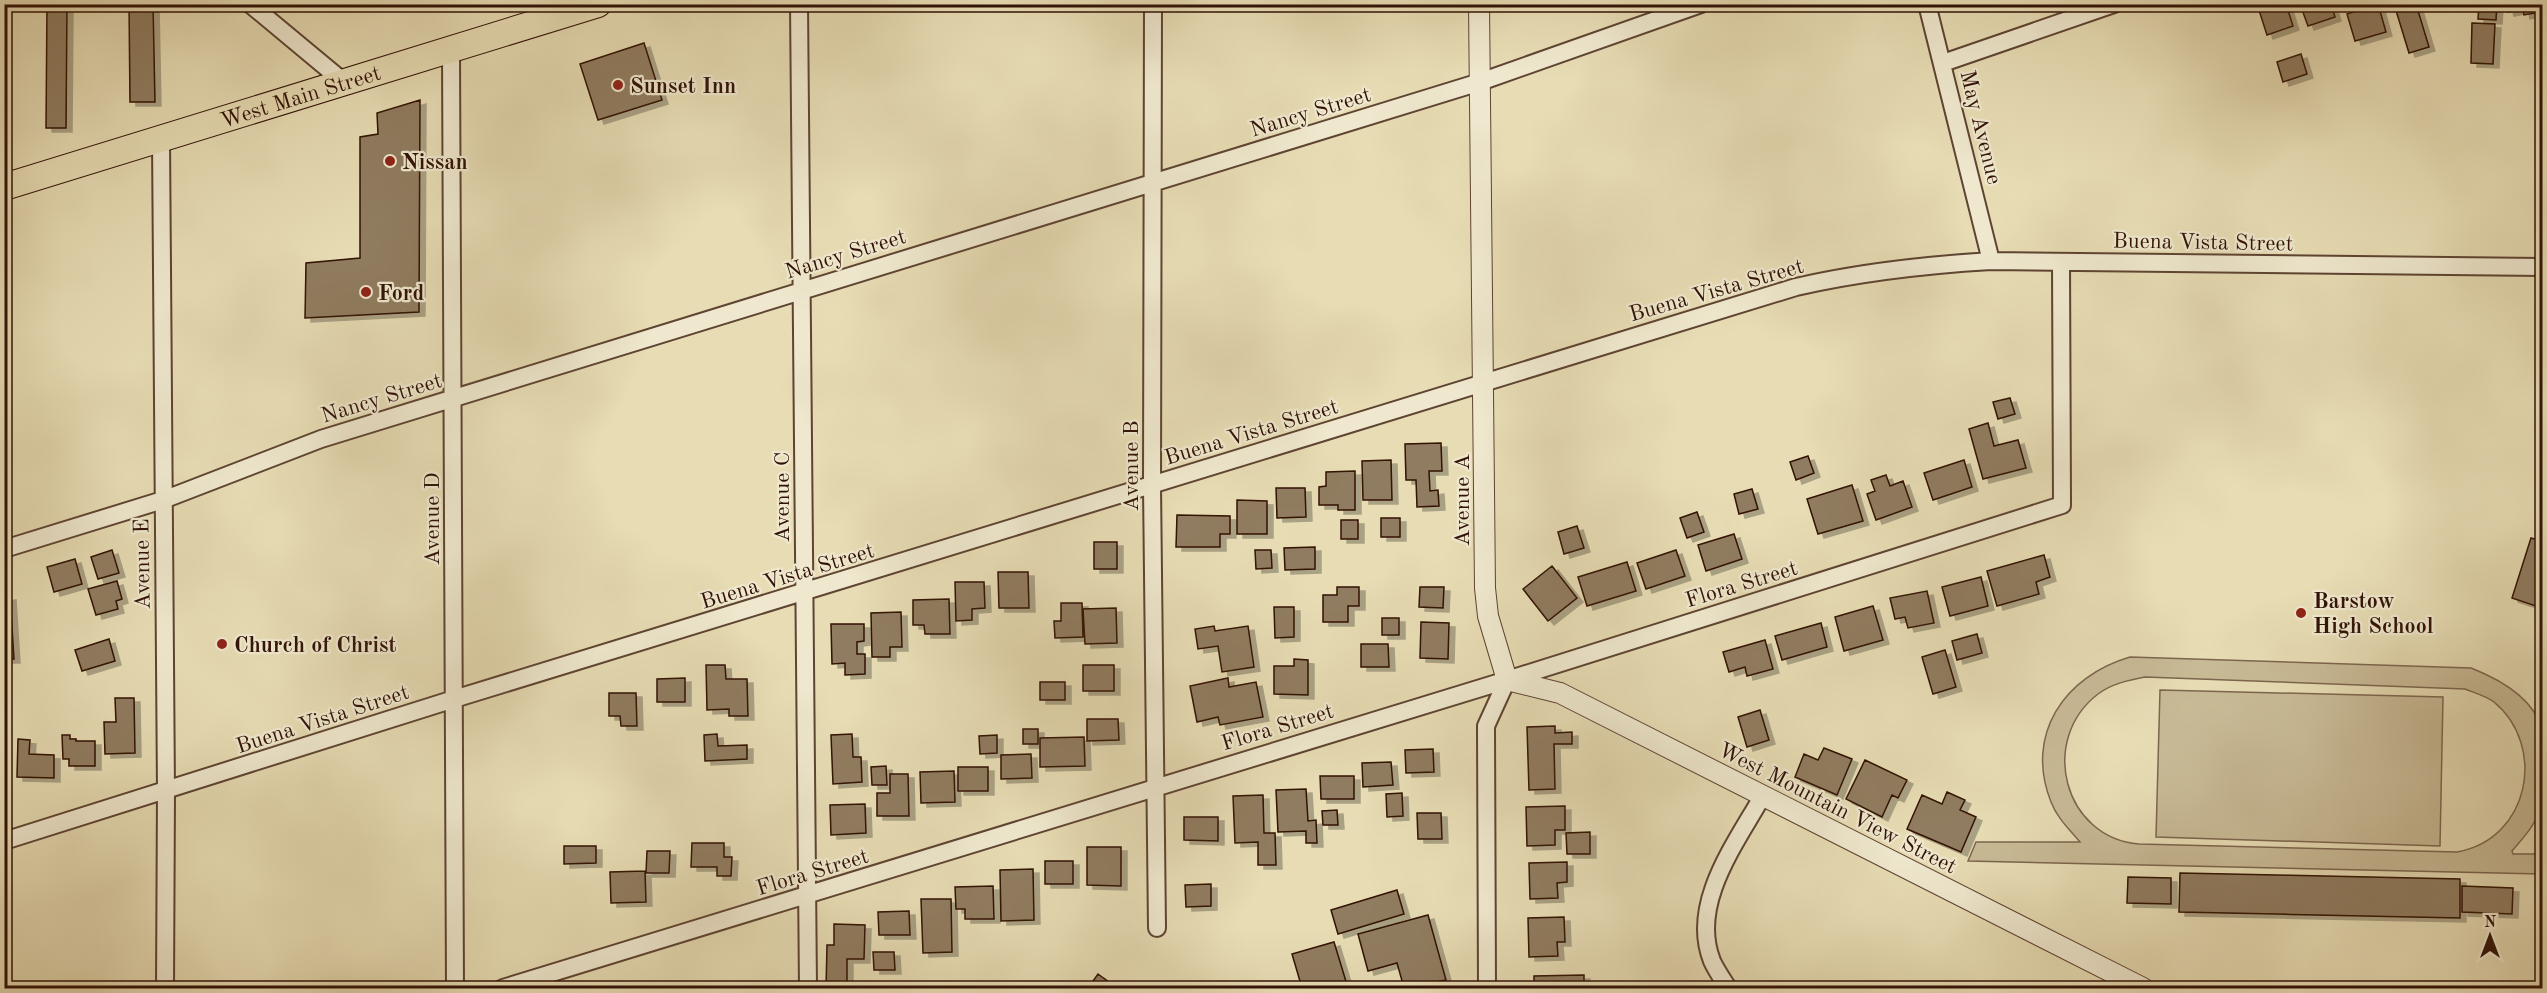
<svg xmlns="http://www.w3.org/2000/svg" width="2547" height="993" viewBox="0 0 2547 993" font-family="'Old Standard TT',serif">
  <defs>
    <filter id="shadow"><feDropShadow dx="6" dy="4" stdDeviation="0" flood-color="#0004"/></filter>
  </defs>
  <rect width="100%" height="100%" fill="#e7dcb4"/>
  <filter id="stains"><feTurbulence type="fractalNoise" baseFrequency=".00333" numOctaves="4"/><feColorMatrix values="0 0 0 0 .2 0 0 0 0 .09 0 0 0 0 .02 0 0 0 .5 -.17"/></filter>
  <radialGradient id="worn" r=".72"><stop offset=".6" stop-color="#630" stop-opacity="0"/><stop offset="1" stop-color="#630" stop-opacity=".3"/></radialGradient>
  <path fill="#c8ba96" stroke="#7c664e" stroke-width="1.5" fill-rule="evenodd" d="M2130,657l341,11c28,11 63,30 71,62 3,11 0,26 0,37 0,47 1,48 -30,84l1,3h29v20l-574,-13 8,-19h104c-10,-12 -23,-24 -29,-40 -27,-68 14,-126 79,-145zM2145,677l320,12c10,4 21,7 29,13 53,44 36,137 -37,150l-318,-8c-75,-6 -101,-104 -41,-150 13,-10 31,-14 47,-17z
    M2160,690l283,7 -3,149 -284,-9z"/>
  <path fill="#907b60" stroke="#311206" stroke-width="1.5" filter="url(#shadow)" d="M47,4h20l-1,124h-20z
    M129,4h24l2,98h-25z
    M2257,4h29l7,22 -26,9z
    M2300,4h31l4,13 -27,9z
    M2378,4l8,28 -31,9 -8,-27z
    M2394,4h22l13,43 -20,6z
    M2479,4h18l-1,16 -18,-1z
    M2506,4h34l1,8 -17,3 -1,-6 -15,3z
    M2472,23l23,1 -2,40 -22,-1z
    M644,43l18,57 -64,20 -18,-56z
    M2301,54l6,20 -24,8 -6,-20z
    M420,100l-1,212 -114,6 1,-55 54,-5v-121l18,-3 -1,-21z
    M2010,398l5,16 -17,5 -5,-17z
    M1988,423l6,23 24,-6 8,28 -43,11 -14,-50z
    M1441,443l1,28h-13l1,20 8,-1 1,16 -22,1 -1,-27h-10l-1,-36z
    M1808,456l6,17 -18,7 -6,-18z
    M1391,460l1,40h-29l-1,-39z
    M1964,460l8,27 -39,13 -9,-27z
    M1355,471v39h-17v-5h-19v-18l7,-1v-14z
    M1886,475l4,11 13,-5 9,26 -36,13 -9,-26 8,-3 -4,-11z
    M1852,485l11,36 -45,13 -11,-35z
    M1276,488h29l1,29 -29,1z
    M1752,489l6,20 -19,5 -5,-20z
    M1237,500l30,1v33h-30z
    M1697,512l7,20 -17,6 -7,-20z
    M1177,515l53,1v18h-10v13h-44z
    M1381,518h19v19h-19z
    M1341,520h17v19h-17z
    M1577,526l7,22 -20,6 -6,-22z
    M1734,534l8,25 -36,12 -8,-26z
    M2531,538l11,3v67l-30,-10z
    M1094,542h23v27h-23z
    M1315,547v22l-30,1 -1,-22z
    M112,550l7,23 -21,6 -7,-22z
    M1255,550h16l1,18 -16,1z
    M1676,550l9,26 -39,13 -9,-26z
    M2044,555l6,22 -14,5 3,12 -42,12 -10,-35z
    M75,559l7,25 -28,8 -7,-25z
    M1627,562l9,29 -49,15 -9,-29z
    M1552,566l25,32 -29,23 -25,-32z
    M998,572h30l1,36h-30z
    M1981,577l7,29 -38,10 -8,-29z
    M117,581l5,18 -6,2 2,8 -22,6 -8,-26z
    M955,582h29l1,26 -13,1v11l-16,1z
    M1337,587h22v19h-11v16h-25v-27h14z
    M1420,587h24l-1,21 -24,-1z
    M1927,591l7,32 -26,5 -3,-11 -10,2 -5,-21z
    M10,596l4,63h-10v-62z
    M949,599l1,35h-25l-1,-9h-11v-25z
    M1061,603h21l1,34 -28,1 -1,-17h7z
    M1873,606l10,34 -39,11 -9,-34z
    M1274,607h20v30l-19,1z
    M1116,608l1,35 -32,1 -2,-35z
    M901,612l1,35h-12v10h-18l-1,-44z
    M1382,618h17v17h-17z
    M1421,622l28,1 -1,36 -28,-1z
    M1821,623l6,24 -45,13 -7,-24z
    M831,624h33v17l-7,1v12h8v20l-20,1v-12l-13,1z
    M1214,626l1,5 33,-5 6,41 -32,5 -4,-26 -20,3 -3,-20z
    M1977,634l5,19 -25,7 -5,-19z
    M109,639l6,22 -33,10 -7,-21z
    M1765,640l8,29 -26,7 -2,-9 -16,5 -6,-20z
    M1361,644h27l1,23h-28z
    M1945,650l11,37 -23,7 -11,-37z
    M1294,659l14,1v35l-34,-1v-28h20z
    M706,665h19l1,14h21l1,37h-19v-7l-22,1z
    M1083,665h31v26h-31z
    M685,678v24h-28v-23z
    M1228,678l1,9 27,-5 7,35 -43,8 -2,-8 -21,5 -7,-36z
    M1040,682h25v18h-25z
    M609,693h27l1,33h-16l-1,-10h-11z
    M115,698h19l1,55 -30,1 -1,-32h12z
    M1760,710l9,30 -22,7 -9,-30z
    M1087,719h31l1,21 -32,1z
    M1555,726v7l17,-1v12h-18l1,45 -26,1 -2,-63z
    M1023,729h15v15h-15z
    M717,734l1,12 29,-1v14l-42,2 -1,-26z
    M852,734l1,23h8l1,25 -29,2 -2,-49z
    M62,735h8v4h6v2h19v25h-26v-7h-6z
    M997,735v18l-17,1 -1,-18z
    M1084,737l1,29 -45,1v-29z
    M18,739l12,1 -1,14 25,1v23l-37,-1z
    M1824,748l28,11 -15,36 -42,-18 9,-23 14,6z
    M1433,749l1,23 -28,1 -1,-23z
    M1031,754l1,24 -31,1v-24z
    M1865,760l42,20 -9,18 -6,-3 -10,22 -36,-18z
    M1391,762l2,23 -30,2 -1,-24z
    M886,766l1,19h-15l-1,-18z
    M958,767h30v24h-30z
    M954,771l1,31 -34,1 -1,-31z
    M890,774h18l1,42h-32v-23h13z
    M1320,776h34v23h-33z
    M1306,789l2,32 8,-1 1,23h-11v-12l-28,1 -2,-42z
    M1947,792l18,8 -5,10 16,7 -15,35 -54,-23 15,-34 20,9z
    M1402,793l1,23 -16,1 -1,-23z
    M1263,795l1,38h11l1,32h-18v-23l-23,1 -2,-47z
    M865,804l1,29 -35,2 -1,-30z
    M1565,806v24h-10v15l-28,1 -1,-39z
    M1337,810l1,15h-15l-1,-14z
    M1417,813h24l1,26h-24z
    M1184,817h34v24l-34,-1z
    M1590,832v22h-23l-1,-21z
    M692,843h32v14h8l-1,19h-14v-9h-26z
    M564,846h32v17l-32,1z
    M1087,847h34v39l-34,-1z
    M647,851h23l-1,22h-23z
    M1045,861h28v23h-28z
    M1567,862v20l-10,1 1,15 -28,1 -1,-36z
    M1033,869l1,51 -33,1 -1,-51z
    M645,871l1,31 -35,1 -1,-31z
    M2180,873l280,6v39l-281,-6z
    M2128,877l43,1v26l-44,-1z
    M1211,884v22l-25,1 -1,-22z
    M993,886l1,33h-29v-10h-9l-1,-22z
    M2462,886l51,2 -1,26 -50,-2z
    M1397,890l7,24 -66,20 -7,-24z
    M921,899h30l1,53 -29,1z
    M909,911l1,24h-31l-1,-23z
    M1428,915l18,65 -42,8 -7,-25 -29,8 -10,-37z
    M1564,917l1,25h-8l1,14 -29,1 -1,-39z
    M834,924l31,1 -1,34h-17v29h-21l1,-43h7z
    M2541,924h1v39h-1z
    M1334,942l14,46h-46l-10,-34z
    M873,952h21l1,18h-21z
    M1098,974l19,14h-29z
    M1584,975v13h-50v-12z
    M1151,982h22v6h-22z"/>
  <g fill="none" stroke-linecap="round" stroke-linejoin="round">
    <defs>
      <path id="minor" d="M250,4l95,79
        M799,4l9,984
        M1153,4l-1,482 5,442
        M1927,4l64,257
        M451,50l4,938
        M1943,63l171,-59
        M161,139l5,653 -1,196
        M4,549l159,-49 158,-61 1159,-357 221,-78
        M4,841l450,-142 1342,-412c65,-15 129,-22 195,-26l551,6
        M503,988l1004,-308 555,-175 -1,-243
        M1487,988l-1,-262 21,-46
        M1728,988c-5,-8 -12,-18 -16,-27 -23,-58 25,-119 51,-166"/>
      <path id="tertiary" d="M1479,4l6,584 3,28 19,64 53,13 583,295"/>
      <g id="primary">
        <path id="s1" d="M4,187l594,-183"/>
      </g>
    </defs>
    <use href="#minor" stroke="#5e4432" stroke-width="20"/>
    <use href="#tertiary" stroke="#5e4432" stroke-width="22"/>
    <use href="#primary" stroke="#311206" stroke-width="28"/>
    <use href="#minor" stroke="#efe8ce" stroke-width="16"/>
    <use href="#tertiary" stroke="#efe8ce" stroke-width="20"/>
    <use href="#primary" stroke="#e7dcb4" stroke-width="26"/>
  </g>
  <g fill="#8f2418" stroke="#efe8ce" stroke-width="2">
    <circle cx="618" cy="85" r="6"/>
    <circle cx="390" cy="161" r="6"/>
    <circle cx="366" cy="292" r="6"/>
    <circle cx="2301" cy="613" r="6"/>
    <circle cx="222" cy="644" r="6"/>
  </g>
  <g text-anchor="middle" stroke-width="4.5" stroke-linejoin="round" paint-order="stroke">
    <g font-size="22" font-weight="bold" fill="#311206" stroke="#efe8ce" text-anchor="start">
      <text x="630" y="93">Sunset Inn</text>
      <text x="402" y="169">Nissan</text>
      <text x="378" y="300">Ford</text>
      <text x="2313" y="608">Barstow<tspan x="2313" dy="25">High School</tspan></text>
      <text x="234" y="652">Church of Christ</text>
    </g>
    <g font-size="22" fill="#311206" stroke="#efe8ce">
      <text dy="8" stroke="none"><textPath href="#s1" startOffset="310">West Main Street</textPath></text>
      <text transform="translate(1310 111) rotate(-17)" y="8">Nancy Street</text>
      <text transform="translate(1982 127) rotate(76)" y="8">May Avenue</text>
      <text transform="translate(2203 241) rotate(1)" y="8">Buena Vista Street</text>
      <text transform="translate(845 253) rotate(-17)" y="8">Nancy Street</text>
      <text transform="translate(1716 289) rotate(-16)" y="8">Buena Vista Street</text>
      <text transform="translate(381 397) rotate(-17)" y="8">Nancy Street</text>
      <text transform="translate(1251 431) rotate(-17)" y="8">Buena Vista Street</text>
      <text transform="translate(1130 466) rotate(-90)" y="8">Avenue B</text>
      <text transform="translate(781 497) rotate(-90)" y="8">Avenue C</text>
      <text transform="translate(1461 500) rotate(-90)" y="8">Avenue A</text>
      <text transform="translate(431 519) rotate(-90)" y="8">Avenue D</text>
      <text transform="translate(141 564) rotate(-91)" y="8">Avenue E</text>
      <text transform="translate(787 575) rotate(-17)" y="8">Buena Vista Street</text>
      <text transform="translate(1741 583) rotate(-17)" y="8">Flora Street</text>
      <text transform="translate(322 718) rotate(-18)" y="8">Buena Vista Street</text>
      <text transform="translate(1277 726) rotate(-17)" y="8">Flora Street</text>
      <text transform="translate(1838 807) rotate(27)" y="8">West Mountain View Street</text>
      <text transform="translate(812 871) rotate(-17)" y="8">Flora Street</text>
    </g>
  </g>
  <rect width="2547" height="993" fill="none" stroke="#e7dcb4" stroke-width="24"/>
  <rect x="6" y="6" width="2535" height="981" fill="none" stroke="#311206" stroke-width="3"/>
  <rect x="12" y="12" width="2523" height="969" fill="none" stroke="#311206" stroke-width="1.5"/>
  <g transform="translate(2490 936)" stroke="#efe8ce" stroke-width="4.5" paint-order="stroke">
  <path d="M0-4.5L10 22L0 15L-10 22Z" fill="#311206"/>
  <text y="-9" font-size="16" font-weight="bold" text-anchor="middle" fill="#311206">N</text>
  </g>
  <rect width="100%" height="100%" filter="url(#stains)"/>
  <rect width="100%" height="100%" fill="url(#worn)"/>
</svg>
